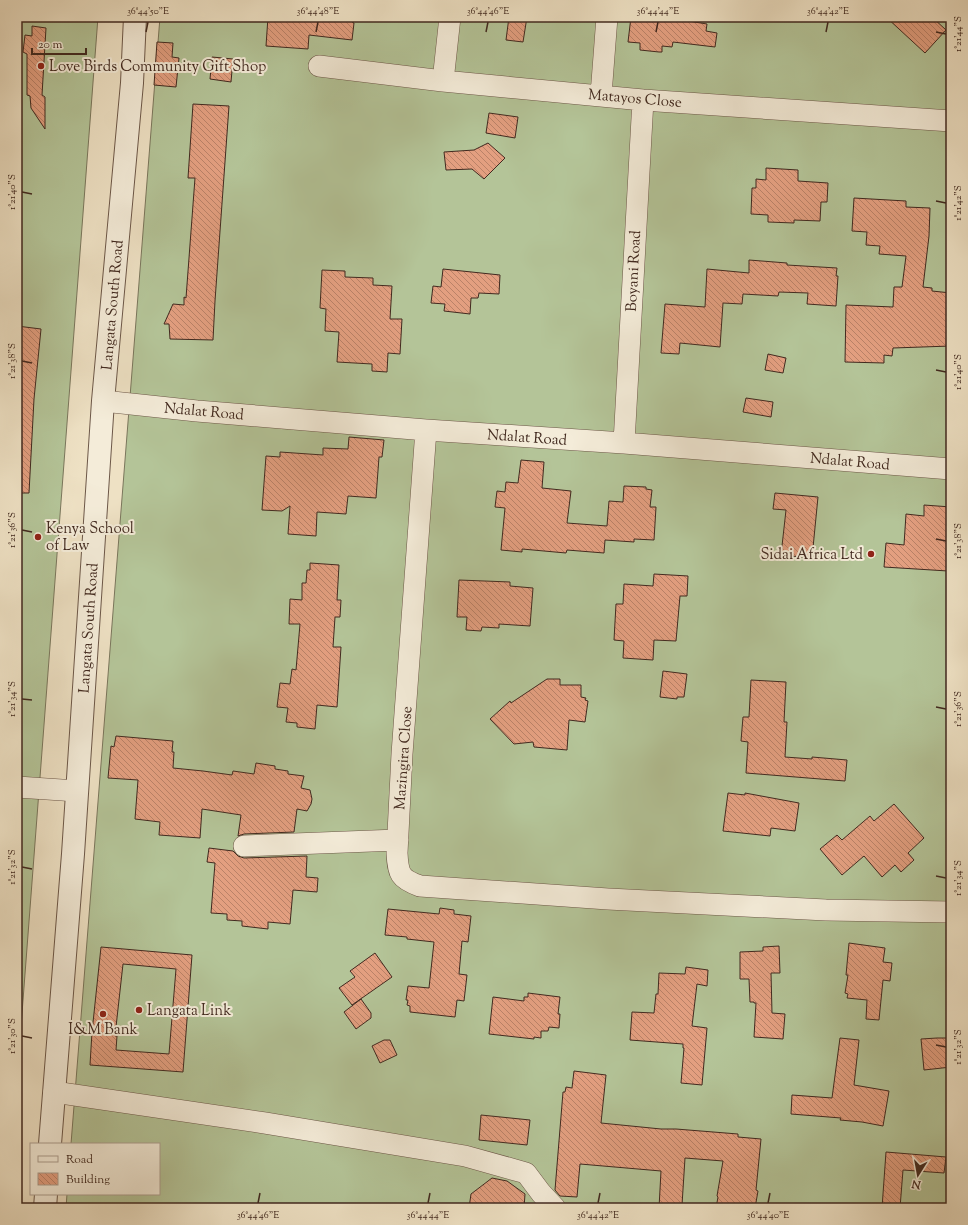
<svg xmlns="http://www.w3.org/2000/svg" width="968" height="1225" viewBox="0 0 968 1225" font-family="'Sorts Mill Goudy',serif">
  <defs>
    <pattern id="building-back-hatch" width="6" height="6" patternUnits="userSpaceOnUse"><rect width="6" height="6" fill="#e39f80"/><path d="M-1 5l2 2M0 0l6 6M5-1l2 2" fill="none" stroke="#ba8268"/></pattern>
  </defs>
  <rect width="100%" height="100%" fill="#eee1c4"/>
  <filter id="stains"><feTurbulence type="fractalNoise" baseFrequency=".005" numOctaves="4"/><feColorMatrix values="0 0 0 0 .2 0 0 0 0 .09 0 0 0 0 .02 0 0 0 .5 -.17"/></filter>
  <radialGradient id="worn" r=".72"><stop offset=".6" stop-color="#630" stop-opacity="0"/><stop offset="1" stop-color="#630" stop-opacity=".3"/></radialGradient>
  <path fill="#b4c498" stroke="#7a765c" d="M17,17h81l-81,1062z
    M160,17h791v1191h-885l1,-14h92v-50h-88z"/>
  <path fill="url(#building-back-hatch)" stroke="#41291f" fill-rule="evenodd" d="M268,17h76v1l8,2v2l2,1 -2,17 -43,-5 -1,14 -42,-3z
    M509,17h18l-4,25 -17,-2z
    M631,17h45v2l31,5 -1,7 11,2 -2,14 -42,-5 -1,5 -10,-1v6h-3l-19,-2v-7l-12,-1z
    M886,17h46l14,13 -21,23z
    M32,26l14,2 -4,67 3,2v32l-14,-21 -1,-12 -3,-1v-41l-4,-2 2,-17 7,1z
    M157,42l16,1 -1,14 7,1 -3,29 -22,-2z
    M212,57l21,2 -2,23 -21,-3z
    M193,104l36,2 -14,195 -2,39 -43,-1 -1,-15h-5l9,-20 11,1v-8l2,1 9,-120h-7z
    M489,113l29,4 -3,21 -29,-5z
    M488,143l17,15 -21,21 -12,-10 -26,1 -2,-18 30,-2z
    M766,168l32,2v11l30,2 -1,19h-6l-1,19 -26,-1v3l-26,-1v-7l-17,-1 1,-26h4v-9l10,1z
    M854,198l52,3v6l24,1 -1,28 -6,51 9,1v3l19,2v53l-58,2 -1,8 -8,-1v8l-39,-1 1,-57 47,2 1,-20h8l4,-31 -27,-2 1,-8 -14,-1 1,-13 -15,-1z
    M749,260l38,3v2l50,3 -1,8h2l-2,30 -29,-2 1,-11 -29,-1 -1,4 -35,-2 -1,10 -19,-1 -3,44 -40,-4 -1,11 -18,-1 4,-49 40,3 2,-38 42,4z
    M443,269l57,6 -1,19 -20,-1 -1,5h-7l-1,16 -26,-3 1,-7 -14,-1 2,-17 8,1z
    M322,270l23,1v6l28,1v7l19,1 -2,33h12l-2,35 -12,-1 -1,19 -15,-1v-7l-35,-2 2,-30 -14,-1 1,-22 -6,-1z
    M17,326l24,3 -7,70 -5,94h-12z
    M768,354l18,4 -3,15 -18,-3z
    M746,398l27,4 -2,15 -28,-5z
    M349,437l35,3 -2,17h-3l-3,41 -28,-2 -2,18 -29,-2 -1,24 -28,-2 2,-28 -8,5 -20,-1 4,-54 14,1v-5l43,3v-7l25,1z
    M521,460l23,2 -2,26 29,3 -4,32 40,3 2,-25 14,1 1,-16 22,1v2l6,1 -2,17h6l-2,33 -20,-1v3l-29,-2 -1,13 -37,-3 -1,3 -44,-4v3l-21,-2 4,-42 -10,-1 2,-16 8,1 1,-10 12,1z
    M775,493l43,4 -6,61 -31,-3 5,-45 -13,-1z
    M924,505l27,2v48h-2l-1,16 -64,-4 2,-24 18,2 2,-31 18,2z
    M310,563l29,2 -2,35h4l-1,17h-5l-2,30h8l-4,60 -20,-2 -2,24 -18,-2v-4l-11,-1 2,-14 -11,-1 3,-24 10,1 2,-15 4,1 4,-46h-11l1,-25 12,1v-17h4l1,-13h3z
    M654,574l34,2 -1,20h-7l-4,45 -22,-1 -1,20 -30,-2 1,-17 -10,-1 2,-36h7l1,-20 29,2z
    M459,580l51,2v4l23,2 -3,38 -31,-2v4l-17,-1 -1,4 -15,-1 1,-13h-10z
    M663,671l24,3 -3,23h-7v2l-17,-2z
    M547,679h13v6h21v12l5,1 -1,2 3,1 -3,21 -16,-2 -2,30 -33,-3 -1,-5 -19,2 -24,-25 20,-18 1,2z
    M751,680l35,2 -2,40h3l-2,35 27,2v-2l35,3 -2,21 -99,-8 2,-31 -7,-1 2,-24h6z
    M116,736l57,5 -1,11h2l-1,16 30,3 29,4 1,-4 21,3 2,-11 19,3v3l13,2v3l16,2 -3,12 9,2 2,9 -1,5 -4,7 -10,-2 -3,23 -50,2 -6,2 3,-21 -39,-6 -2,29 -41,-3 1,-13 -25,-3 3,-39 -30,-2 3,-32 3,1z
    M728,793l17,2v-2l54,10 -4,28 -24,-3 -1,8 -47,-5z
    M894,804l30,34 -16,15 6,7 -13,12 -6,-7 -13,12 -18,-21 -22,19 -22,-26 17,-14 5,5 28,-24 4,5z
    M209,848l24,3 5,5 6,2 63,-2 -1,21 12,1 -1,14 -24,-2 -3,34 -22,-2v7l-26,-3v-5l-15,-1v-6l-16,-1 4,-50 -8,-1z
    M440,908l14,2v4l17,2 -3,26 -6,-1 -3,33 8,1 -3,26 -7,-1 -2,17 -45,-5v-6l-3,-1 1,-5h-2l2,-14 21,2 5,-46 -27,-3v-2l-22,-2 3,-26 51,5z
    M849,943l36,5 -2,14 9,1 -2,18 -7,-1 -4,40 -13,-1 1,-19 -20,-2 1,-4 -3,-1 3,-18h-2z
    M779,946l1,27h-9l1,40 13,1 -2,25 -29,-2 2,-34h-2v-1h-4l-1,-23h-9v-27l23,-1v-4z
    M101,947l91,8 -9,117 -93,-7 2,-33zM123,964l53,5 -7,85 -53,-4 1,-14h-2z
    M375,953l17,24 -40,28 -13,-17 16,-11 -5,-6z
    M686,967l22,3 -1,16 -10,-2 -5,42 15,2 -5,57 -21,-2 3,-35h-1v-4l-53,-4 2,-28 22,1 2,-19h2l1,-21 26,1z
    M528,993l32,4 -2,17h2l-1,14 -10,-1 -1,4h-7v7l-7,-1v2l-45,-5 4,-37 31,4v-4h4z
    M361,999l10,14v5l-15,11 -12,-17z
    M840,1038l19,2 -5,45 35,6 -6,35 -21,-4 -22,-2 1,-2 -50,-4 1,-19 40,3z
    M937,1038h14v29l-27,3 -3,-31z
    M384,1040h6l7,15 -17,8 -8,-17z
    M574,1071l32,4 -5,48 60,6h15l62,5v3l23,2 -5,51 2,1 -3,17h-39l2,-11 -1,-1 6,-35 -38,-3 -3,47 -1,3h-22l2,-37 -81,-7 -3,33 -17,-1 -5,-6 8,-98h2l1,-5 6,1z
    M481,1115l49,5 -3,25 -48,-5z
    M886,1152l60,5 -2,16 -41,-3 -3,38h-18z
    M492,1178l15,3 18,13 -1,14h-55l2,-14z"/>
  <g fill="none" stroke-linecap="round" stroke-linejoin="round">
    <defs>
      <path id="minor" d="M319,66l124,15 200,19 308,21
        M443,81l7,-64
        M601,95l6,-78
        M103,401l94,10 229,19 198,13 327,26
        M426,430l-24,324 -5,99c1,21 3,26 23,33l188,13 218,11 125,2
        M624,443l19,-343
        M17,787l60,4
        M244,846l154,-6
        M54,1092l211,31 200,33 61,17 15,20 14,15"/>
      <path id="tertiary" d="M50,1144l23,-290 30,-453 29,-318 3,-66
        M45,1208l1,-14"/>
    </defs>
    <use href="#minor" stroke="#6c5748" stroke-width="22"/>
    <use href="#tertiary" stroke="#6c5748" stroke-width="24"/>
    <use href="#minor" stroke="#f4ecd9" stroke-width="21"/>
    <use href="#tertiary" stroke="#f4ecd9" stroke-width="22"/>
  </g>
  <path fill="none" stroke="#41291f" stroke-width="1.5" d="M146,32l2,-10M316,32l2,-10M486,32l2,-10M656,32l2,-10M826,32l2,-10M936,32l10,2M22,192l10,2M936,201l10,2M22,361l10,2M936,370l10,2M22,530l10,2M936,539l10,2M22,699l10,1M936,707l10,2M22,867l10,2M936,876l10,2M22,1036l10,2M936,1045l10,2M258,1203l2,-10M428,1203l2,-10M598,1203l2,-10M768,1203l2,-10"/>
  <g fill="#8f2418" stroke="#f4ecd9" stroke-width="1.5">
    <circle cx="41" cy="66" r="4"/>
    <circle cx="38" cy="537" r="4"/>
    <circle cx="871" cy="554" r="4"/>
    <circle cx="139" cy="1010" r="4"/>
    <circle cx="103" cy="1014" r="4"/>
  </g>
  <g text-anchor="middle" stroke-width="4" stroke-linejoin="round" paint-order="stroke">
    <g font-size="15" fill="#41291f" stroke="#f4ecd9" text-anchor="start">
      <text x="49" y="71">Love Birds Community Gift Shop</text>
      <text x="46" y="533">Kenya School<tspan x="46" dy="17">of Law</tspan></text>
      <text x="863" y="559" text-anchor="end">Sidai Africa Ltd</text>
      <text x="147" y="1015">Langata Link</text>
      <text x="103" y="1034" text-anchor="middle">I&amp;M Bank</text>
    </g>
    <g font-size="15" fill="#41291f" stroke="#f4ecd9">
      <text transform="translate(635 98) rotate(5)" y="5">Matayos Close</text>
      <text transform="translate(633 271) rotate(-87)" y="5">Boyani Road</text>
      <text transform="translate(112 305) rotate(-85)" y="5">Langata South Road</text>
      <text transform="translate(204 411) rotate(5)" y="5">Ndalat Road</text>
      <text transform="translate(527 437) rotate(4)" y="5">Ndalat Road</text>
      <text transform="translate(850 461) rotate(5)" y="5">Ndalat Road</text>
      <text transform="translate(88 628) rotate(-86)" y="5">Langata South Road</text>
      <text transform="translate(403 758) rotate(-86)" y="5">Mazingira Close</text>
    </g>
  </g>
  <rect width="968" height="1225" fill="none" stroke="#eee1c4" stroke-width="44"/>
  <rect x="30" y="1143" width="130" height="52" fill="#f4ecd9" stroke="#ac9e8f"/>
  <rect x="38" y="1156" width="20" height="6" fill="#f4ecd9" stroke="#ac9e8f"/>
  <text x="66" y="1163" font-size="12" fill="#41291f">Road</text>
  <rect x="38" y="1173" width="20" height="12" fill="url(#building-back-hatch)" stroke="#ac9e8f"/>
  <text x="66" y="1183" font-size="12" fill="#41291f">Building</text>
  <g transform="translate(918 1175) rotate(191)" stroke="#f4ecd9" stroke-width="3" paint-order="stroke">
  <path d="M0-3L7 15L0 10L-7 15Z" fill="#41291f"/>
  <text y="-6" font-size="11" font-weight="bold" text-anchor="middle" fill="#41291f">N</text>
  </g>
  <path d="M32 48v6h54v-6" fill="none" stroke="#41291f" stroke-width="2"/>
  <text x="38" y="48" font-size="12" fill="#41291f" stroke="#f4ecd9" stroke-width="3" paint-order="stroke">20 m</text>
  <rect x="22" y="22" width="924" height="1181" fill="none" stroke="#41291f" stroke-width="1.5"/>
  <g font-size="10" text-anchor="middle" fill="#41291f">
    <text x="148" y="14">36°44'50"E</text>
    <text x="318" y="14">36°44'48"E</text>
    <text x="488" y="14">36°44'46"E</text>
    <text x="658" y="14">36°44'44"E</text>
    <text x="828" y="14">36°44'42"E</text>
    <text transform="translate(957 34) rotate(-90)" y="4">1°21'44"S</text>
    <text transform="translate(11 192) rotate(-90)" y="4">1°21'40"S</text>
    <text transform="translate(957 203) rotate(-90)" y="4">1°21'42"S</text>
    <text transform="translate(11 361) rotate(-90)" y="4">1°21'38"S</text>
    <text transform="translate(957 372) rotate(-90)" y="4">1°21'40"S</text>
    <text transform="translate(11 530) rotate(-90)" y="4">1°21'36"S</text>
    <text transform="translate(957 541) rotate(-90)" y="4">1°21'38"S</text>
    <text transform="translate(11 699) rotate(-90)" y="4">1°21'34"S</text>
    <text transform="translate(957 709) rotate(-90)" y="4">1°21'36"S</text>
    <text transform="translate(11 867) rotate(-90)" y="4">1°21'32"S</text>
    <text transform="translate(957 878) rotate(-90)" y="4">1°21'34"S</text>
    <text transform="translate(11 1036) rotate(-90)" y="4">1°21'30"S</text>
    <text transform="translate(957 1047) rotate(-90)" y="4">1°21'32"S</text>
    <text x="258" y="1218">36°44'46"E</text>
    <text x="428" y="1218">36°44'44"E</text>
    <text x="598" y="1218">36°44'42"E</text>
    <text x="768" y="1218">36°44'40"E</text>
  </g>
  <rect width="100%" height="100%" filter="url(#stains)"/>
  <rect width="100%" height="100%" fill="url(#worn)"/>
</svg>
